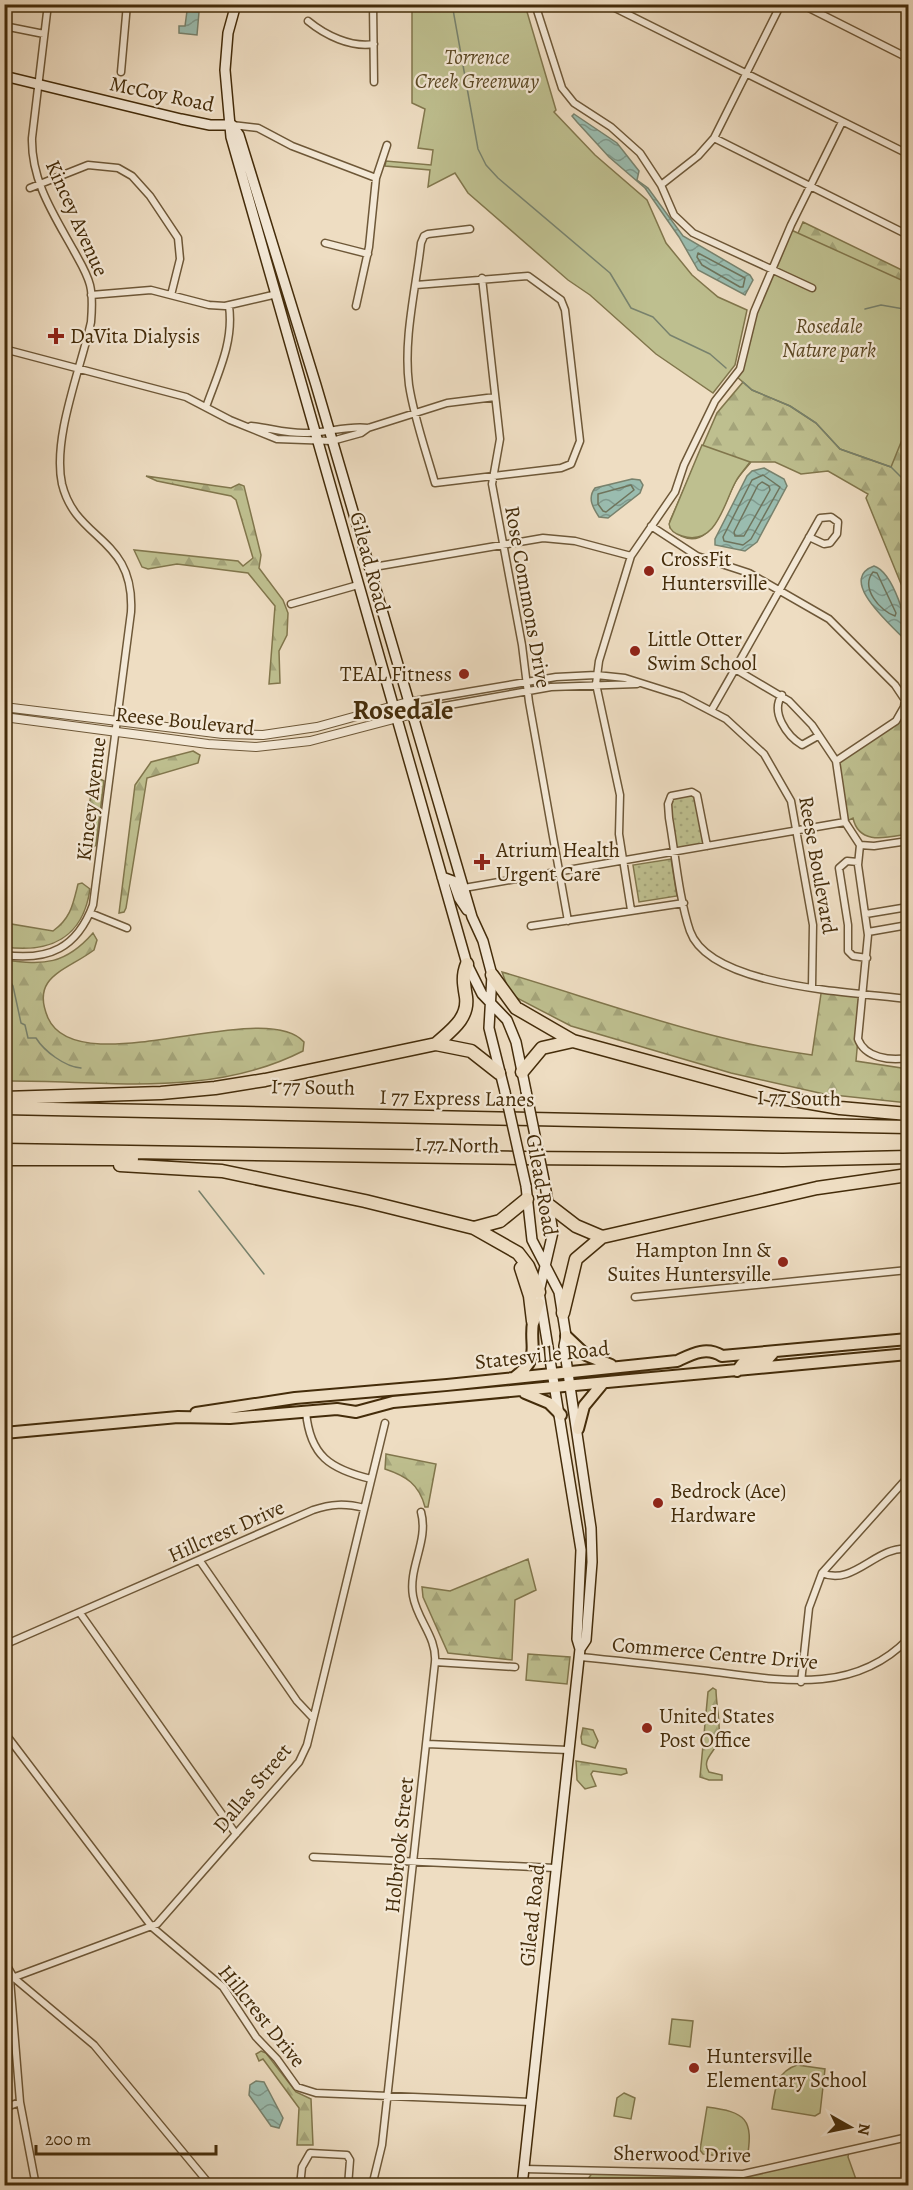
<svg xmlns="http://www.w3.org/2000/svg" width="913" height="2190" viewBox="0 0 913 2190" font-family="Alegreya,serif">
  <defs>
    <pattern id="grass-dots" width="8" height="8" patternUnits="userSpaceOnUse" patternTransform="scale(1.5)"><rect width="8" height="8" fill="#bebf8f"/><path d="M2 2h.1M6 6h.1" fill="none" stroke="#a4a47a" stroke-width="1.8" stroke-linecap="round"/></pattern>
    <pattern id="forest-firs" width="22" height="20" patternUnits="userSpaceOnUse" patternTransform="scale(1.5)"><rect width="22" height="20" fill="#bebf8f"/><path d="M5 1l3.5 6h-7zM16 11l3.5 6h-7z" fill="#a4a47a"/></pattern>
    <pattern id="water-waves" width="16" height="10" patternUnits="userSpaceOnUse" patternTransform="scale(1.5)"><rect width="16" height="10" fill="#9abcaf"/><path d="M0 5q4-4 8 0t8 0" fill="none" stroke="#7f998d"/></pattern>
  </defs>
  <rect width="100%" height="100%" fill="#eeddc2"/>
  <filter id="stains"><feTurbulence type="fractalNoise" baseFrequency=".00333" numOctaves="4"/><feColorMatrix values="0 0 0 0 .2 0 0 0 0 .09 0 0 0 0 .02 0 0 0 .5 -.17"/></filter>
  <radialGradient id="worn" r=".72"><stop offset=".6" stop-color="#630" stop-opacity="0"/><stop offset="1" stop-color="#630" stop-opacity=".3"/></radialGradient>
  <path fill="url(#grass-dots)" stroke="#81764c" stroke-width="1.5" d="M695,793l12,53 -32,5 -6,-51z
    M671,859l6,37 -38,6 -6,-37z"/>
  <path fill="url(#forest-firs)" stroke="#81764c" stroke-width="1.5" d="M803,222l105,51v328l-42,-103 2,-4 -40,-23 -27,3 -26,-12h-24c-5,6 -11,12 -15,19 -13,23 -28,82 -66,47v-7l47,-108 26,-31 47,-131z
    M146,476l85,12 8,-4 5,2 17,69 -2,13 24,32 5,13 -1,22 -8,16 1,32 -11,1 6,-78 -27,-33 -71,-9 -29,5 -6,-2 -8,-17 104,11 5,5 10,-8 -17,-58 -5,-4 -74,-15z
    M908,710v124c-20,3 -49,12 -55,-16l-8,4 -9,-61z
    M193,751l7,4 -2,8 -51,15 -21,130 -2,4 -5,1 16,-128 16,-23z
    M98,778l6,3 -8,64 -6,5 -6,-6 8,-58z
    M82,883l8,6c-7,49 -40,64 -85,58v-24l48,8c18,-13 20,-27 25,-47z
    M93,933l4,7 -3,10c-28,21 -64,26 -46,68 30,67 216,-22 256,24l-1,9c-94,48 -198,29 -298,30v-121c39,5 60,5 88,-27z
    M502,972c102,30 204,69 310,83l10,-68 40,6 -6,68 52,8v34l-84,-9 -93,-21 -160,-47 -56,-29 -6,-6z
    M386,1454l50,10 -8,43h-3c-6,-23 -19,-31 -40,-38z
    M528,1559l8,31 -21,10 -3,60 -64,-7 -25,-56 -1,-10 28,4z
    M528,1654l42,3 -3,27 -41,-4z
    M713,1688l3,2c0,15 6,38 2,52 -4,11 -17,18 -9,30l13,3v5h-13l-9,-3 8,-85z
    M583,1728l10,2 5,11 -3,7 -13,-4 -1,-7z
    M576,1761l50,8 1,4 -6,2 -28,-4 -2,3 5,12 -11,3 -8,-9z
    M261,2051l5,2 30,39 15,7 2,46h-16l2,-37 -36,-49 -4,2 -3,-7z"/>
  <path fill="#bebf8f" stroke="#81764c" stroke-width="1.5" d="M412,5h113l31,105 -2,2 41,43 52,45 19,43 26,32 26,22 29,13 -12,55 -22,28 -57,-39 -66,-59 -22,-15 -100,-87 -13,-20 -27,14 2,-17 -45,-4 1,-5 45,4 2,-15 -15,-2 7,-39 -13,-6z
    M789,229l119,54v142l-17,42 -51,-18 -24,-26 -26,-17 -38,-16 -16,-14 18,-64z
    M702,445l48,17c-4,6 -10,12 -14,19 -12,21 -19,66 -54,55 -7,-2 -12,-5 -13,-12z
    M672,2019l21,2 -3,26 -21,-3z
    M797,2065l28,4 -5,44 -5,3 -43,-7c3,-20 4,-37 25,-44z
    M624,2093l11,5 -4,21 -17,-3 3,-18z
    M707,2107c39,5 47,12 40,52l-44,-5 -3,-4z
    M849,2151l-1,6 10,28 -275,1 12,-17 132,6z"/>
  <path fill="url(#water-waves)" stroke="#78826d" stroke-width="1.5" d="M187,11l12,1 -2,23 -18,-2v-7h6z
    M574,114l43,29 22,28 -2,9 11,8 35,48 67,39 3,5 -8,15 -47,-25 -19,-33 -34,-49 -36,-31 -32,-35 -5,-6z
    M764,468l20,11 3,7 -30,56 -12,9 -30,-6v-6l32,-63 5,-5z
    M632,479l8,1 3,5 -3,8 -32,25 -9,-1c-6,-9 -12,-19 -4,-29z
    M874,566c19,6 35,58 34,77 -12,-14 -73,-63 -34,-77z
    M256,2081l8,1 19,36 -4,10 -8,-2 -22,-31 1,-10z"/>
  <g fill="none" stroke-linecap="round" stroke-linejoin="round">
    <path stroke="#6f745c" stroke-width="1.5" d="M698,253l47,25 -2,9h-3l-38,-22 -5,-8z
      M763,475l17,12 -29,52 -8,6 -19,-4 -1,-4 29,-57z
      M762,482l7,4 1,4 -26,46h-9l-1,-4 24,-47z
      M631,485l3,5 -28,22 -3,-1 -5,-7v-10z
      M873,572l4,1 19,40 -1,3c-15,-5 -35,-28 -22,-44z"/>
    <path stroke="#78826d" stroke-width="1.5" d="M452,4l26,145 8,16 12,13 112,95 21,35 22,9 17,18 40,19 16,14
      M865,309l16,-4 23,4
      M743,382l9,8 38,16 26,17 24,26 51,18 17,17
      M4,971l9,15 8,37 4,2 3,13h8c8,13 29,29 45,30
      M199,1191l65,83"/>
    <defs>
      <path id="minor" d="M373,4l1,78
        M535,4l27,84 12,15 37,24 29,26 21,32 13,30 19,18 119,55
        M607,4l301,150
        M801,4l107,54
        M308,21c17,14 43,27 66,23
        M4,26l40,8
        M121,72l6,-68
        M232,125l26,3 34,18 84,32
        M714,138l194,97
        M661,185l37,-29 16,-18 67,-134
        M30,188l58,-23 30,3 14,8 18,20 28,42 2,21 -9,36
        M325,243l43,11
        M482,278l18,161 -8,45 30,161 7,57 39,219
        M416,285l112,-9 33,24 4,10 15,131 -9,23 -10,4 -126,15c-9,-32 -21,-65 -26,-98 -6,-46 7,-97 12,-142l3,-7 4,-2 42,-5
        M91,295l60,-5 58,15 16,1 52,-12
        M356,306l13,-59 7,-69 11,-33
        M4,349l182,48 44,23 47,19 55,2 29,-8 7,-5
        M206,407c12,-34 28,-65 23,-101
        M251,426c19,2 37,8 56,7 20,0 42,-8 61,-5l79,-25 48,-6
        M651,526l46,30 52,17 80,46 66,66 10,15 -1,7 -8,14 -60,40
        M368,568l175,-30 32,3 56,15
        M291,604l67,-19
        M735,669l54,32 23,24 24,36 9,61 15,23 14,1 34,-5
        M782,695c-12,17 5,41 20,50l16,-9
        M408,702l148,-25 40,-2 29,3 57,18 44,23 38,35 27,47 22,124 -1,61
        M711,711c37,-64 73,-129 109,-193l11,-1 7,5 -1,12 -7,9 -6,1 -15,-7
        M413,714l20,-6 118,-21 86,-3
        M860,845l-2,20 10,70 -10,104c7,19 32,22 50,19
        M707,846l-10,-51 -5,-3 -21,4 -3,8 1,14c6,34 10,81 21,113 20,57 166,61 218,68
        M858,862l-11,-1 -8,7 9,57v26l5,5 14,2
        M464,888l381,-66
        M631,910l-12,-76 1,-39 -24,-111 3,-23 32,-105 44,-64 9,-27 31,-64 25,-32 14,-57 37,-87 51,-103
        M90,913l37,15
        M866,914l42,-7
        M531,926l153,-23
        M868,932l40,-7
        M4,955c45,6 73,-7 89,-50l38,-293c4,-76 -55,-70 -69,-128 -10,-46 19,-116 29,-162 1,-12 2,-25 -1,-37 -3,-12 -10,-23 -16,-34 -20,-36 -43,-70 -42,-113l16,-134
        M635,1297l273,-27
        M306,1412c4,44 24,57 65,67
        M200,1561l97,140 16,17
        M822,1573c31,14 55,-28 86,-24
        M80,1613l156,221
        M4,1645l309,-135c18,-6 32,-7 51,-2
        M580,1657c42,4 85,9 128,14 70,9 145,25 200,-32
        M435,1662l80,5
        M801,1682l8,-74 13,-35 86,-96
        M4,1732l148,195 71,60 33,50 21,22 20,28 19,6 215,9
        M427,1744l141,6
        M313,1857l242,11
        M4,1961l10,17 80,67 117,141
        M10,1979l10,123 16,84
        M4,1981l153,-57 142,-162 8,-17 78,-322
        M4,2108l16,-6
        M524,2169l219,5 165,-37
        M300,2186l2,-19 8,-14 37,2 3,5 -2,26
        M372,2186l10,-41 53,-483c2,-25 -18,-42 -22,-66 -5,-29 16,-55 8,-84"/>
      <path id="tertiary" d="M4,707l219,27 40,1 54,-8 91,-25
        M4,717l204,27 48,3 54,-6 103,-27"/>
      <path id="secondary" d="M236,4l-8,29 -3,37 6,67 236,827 15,30 25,26 9,22 10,49
        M4,76l177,43 29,6h22
        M232,125l7,10 77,250 156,532 11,24 9,34 -3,53 16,64
        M442,877l11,4 6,17 8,12
        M545,1185l8,47 -14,60 42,258 -4,89 3,10
        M522,2186l58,-537 6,-9 6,-78 -1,-34 -27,-182 2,-10 -7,-44 -27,-52 -6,-54"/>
      <path id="primary" d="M566,1336l20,19 25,10
        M737,1371l5,-7 25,-4 7,-8
        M515,1377c27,-21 14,-28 18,-55 1,-6 4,-13 6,-19
        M525,1393l24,10 12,12
        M196,1413l99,-15 152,-13 230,-24c15,-7 29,-15 45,-5l186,-17
        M578,1429l6,-23 19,-23
        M4,1433l174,-16 52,1 107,-9 19,3 37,-10 515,-48"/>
      <path id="motorway" d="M492,975l24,33 57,33 209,57 58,10 68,6
        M436,1044c14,-13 33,-25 30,-47 -2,-12 -4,-21 1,-33
        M522,1072l20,-24 31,-7
        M4,1098l157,-5 54,-5 50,-8 171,-36 35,7 28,22
        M4,1108l904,19
        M4,1150l515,8 264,2 125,-3
        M4,1159h128
        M120,1165l102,6 143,30 109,27 44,25 10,13 11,26
        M550,1206l26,20 26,11
        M474,1228l26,-7 27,-22
        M521,1268l9,28 3,25
        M563,1313l13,-54 26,-22 215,-49 91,-13"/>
    </defs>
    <use href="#minor" stroke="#6e5838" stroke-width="9"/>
    <use href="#tertiary" stroke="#6e5838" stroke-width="10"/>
    <use href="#secondary" stroke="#442c0a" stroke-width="12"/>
    <use href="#primary" stroke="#442c0a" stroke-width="14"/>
    <use href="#motorway" stroke="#442c0a" stroke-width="15"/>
    <use href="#minor" stroke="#f4e9d7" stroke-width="6"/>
    <use href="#tertiary" stroke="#f4e9d7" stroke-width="8"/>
    <use href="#secondary" stroke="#f4e9d7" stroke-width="9"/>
    <use href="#primary" stroke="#eeddc2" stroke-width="10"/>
    <use href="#motorway" stroke="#eeddc2" stroke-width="12"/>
    <defs>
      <path id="secondary-bridge" d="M526,1091l19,94
        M505,1092l21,94"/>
    </defs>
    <use href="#secondary-bridge" stroke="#442c0a" stroke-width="12" stroke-linecap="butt"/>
    <use href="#secondary-bridge" stroke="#f4e9d7" stroke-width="9"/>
  </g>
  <g fill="#8f2418" stroke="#f4e9d7" stroke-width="2">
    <path d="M53 327h6v6h6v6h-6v6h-6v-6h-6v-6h6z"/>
    <circle cx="649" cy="571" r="6"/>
    <circle cx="635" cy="651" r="6"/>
    <circle cx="464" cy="674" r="6"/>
    <path d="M479 853h6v6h6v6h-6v6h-6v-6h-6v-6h6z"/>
    <circle cx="783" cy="1262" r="6"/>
    <circle cx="658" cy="1503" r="6"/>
    <circle cx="647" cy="1728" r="6"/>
    <circle cx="694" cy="2068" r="6"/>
  </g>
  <g text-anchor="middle" stroke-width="4.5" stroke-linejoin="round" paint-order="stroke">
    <g font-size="21" font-style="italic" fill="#5c4925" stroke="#f4e9d7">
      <text x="477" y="64">Torrence<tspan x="477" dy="24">Creek Greenway</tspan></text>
      <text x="829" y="333">Rosedale<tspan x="829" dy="24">Nature park</tspan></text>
    </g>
    <g font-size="21" fill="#442c0a" stroke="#f4e9d7">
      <text transform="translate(162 94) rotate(12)" y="7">McCoy Road</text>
      <text transform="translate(77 218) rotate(66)" y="7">Kincey Avenue</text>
      <text transform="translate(370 562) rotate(75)" y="7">Gilead Road</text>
      <text transform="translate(528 597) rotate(80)" y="7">Rose Commons Drive</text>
      <text transform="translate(185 721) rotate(6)" y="7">Reese Boulevard</text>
      <text transform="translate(91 799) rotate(-83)" y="7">Kincey Avenue</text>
      <text transform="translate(818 865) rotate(80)" y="7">Reese Boulevard</text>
      <text transform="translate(313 1087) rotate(1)" y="7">I 77 South</text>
      <text transform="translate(457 1098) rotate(1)" y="7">I 77 Express Lanes</text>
      <text transform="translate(799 1098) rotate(1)" y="7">I 77 South</text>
      <text transform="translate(457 1145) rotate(1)" y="7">I 77 North</text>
      <text transform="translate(542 1185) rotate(80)" y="7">Gilead Road</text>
      <text transform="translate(542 1355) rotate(-6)" y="7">Statesville Road</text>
      <text transform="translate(226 1531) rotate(-24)" y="7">Hillcrest Drive</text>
      <text transform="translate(715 1653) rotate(5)" y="7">Commerce Centre Drive</text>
      <text transform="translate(252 1788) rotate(-50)" y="7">Dallas Street</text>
      <text transform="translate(399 1845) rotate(-84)" y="7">Holbrook Street</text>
      <text transform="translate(532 1915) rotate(-84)" y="7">Gilead Road</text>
      <text transform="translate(262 2016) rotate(51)" y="7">Hillcrest Drive</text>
      <text transform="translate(682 2154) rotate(1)" y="7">Sherwood Drive</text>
    </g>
    <g font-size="21" fill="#442c0a" stroke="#f4e9d7" text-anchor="start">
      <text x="70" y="343">DaVita Dialysis</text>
      <text x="661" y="566">CrossFit<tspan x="661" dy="24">Huntersville</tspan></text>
      <text x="647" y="646">Little Otter<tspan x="647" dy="24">Swim School</tspan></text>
      <text x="452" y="681" text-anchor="end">TEAL Fitness</text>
      <text x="496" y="857">Atrium Health<tspan x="496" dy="24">Urgent Care</tspan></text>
      <text x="771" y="1257" text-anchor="end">Hampton Inn &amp;<tspan x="771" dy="24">Suites Huntersville</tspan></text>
      <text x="670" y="1498">Bedrock (Ace)<tspan x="670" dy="24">Hardware</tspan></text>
      <text x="659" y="1723">United States<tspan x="659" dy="24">Post Office</tspan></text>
      <text x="706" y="2063">Huntersville<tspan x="706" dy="24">Elementary School</tspan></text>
    </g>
    <g font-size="27" font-weight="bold" fill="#442c0a" stroke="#f4e9d7">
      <text x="403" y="719">Rosedale</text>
    </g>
  </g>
  <rect width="913" height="2190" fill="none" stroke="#eeddc2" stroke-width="24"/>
  <rect x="6" y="6" width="901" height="2178" fill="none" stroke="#442c0a" stroke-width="3"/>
  <rect x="12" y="12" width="889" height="2166" fill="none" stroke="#442c0a" stroke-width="1.5"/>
  <g transform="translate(850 2127) rotate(99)" stroke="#f4e9d7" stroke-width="4.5" paint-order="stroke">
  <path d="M0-4.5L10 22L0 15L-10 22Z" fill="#442c0a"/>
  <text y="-9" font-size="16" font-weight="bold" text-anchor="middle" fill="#442c0a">N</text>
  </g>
  <path d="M36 2145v9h180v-9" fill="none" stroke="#442c0a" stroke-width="3"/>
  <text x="45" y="2145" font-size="18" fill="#442c0a" stroke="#f4e9d7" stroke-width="4.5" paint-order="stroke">200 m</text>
  <rect width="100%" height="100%" filter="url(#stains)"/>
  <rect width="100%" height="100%" fill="url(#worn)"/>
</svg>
